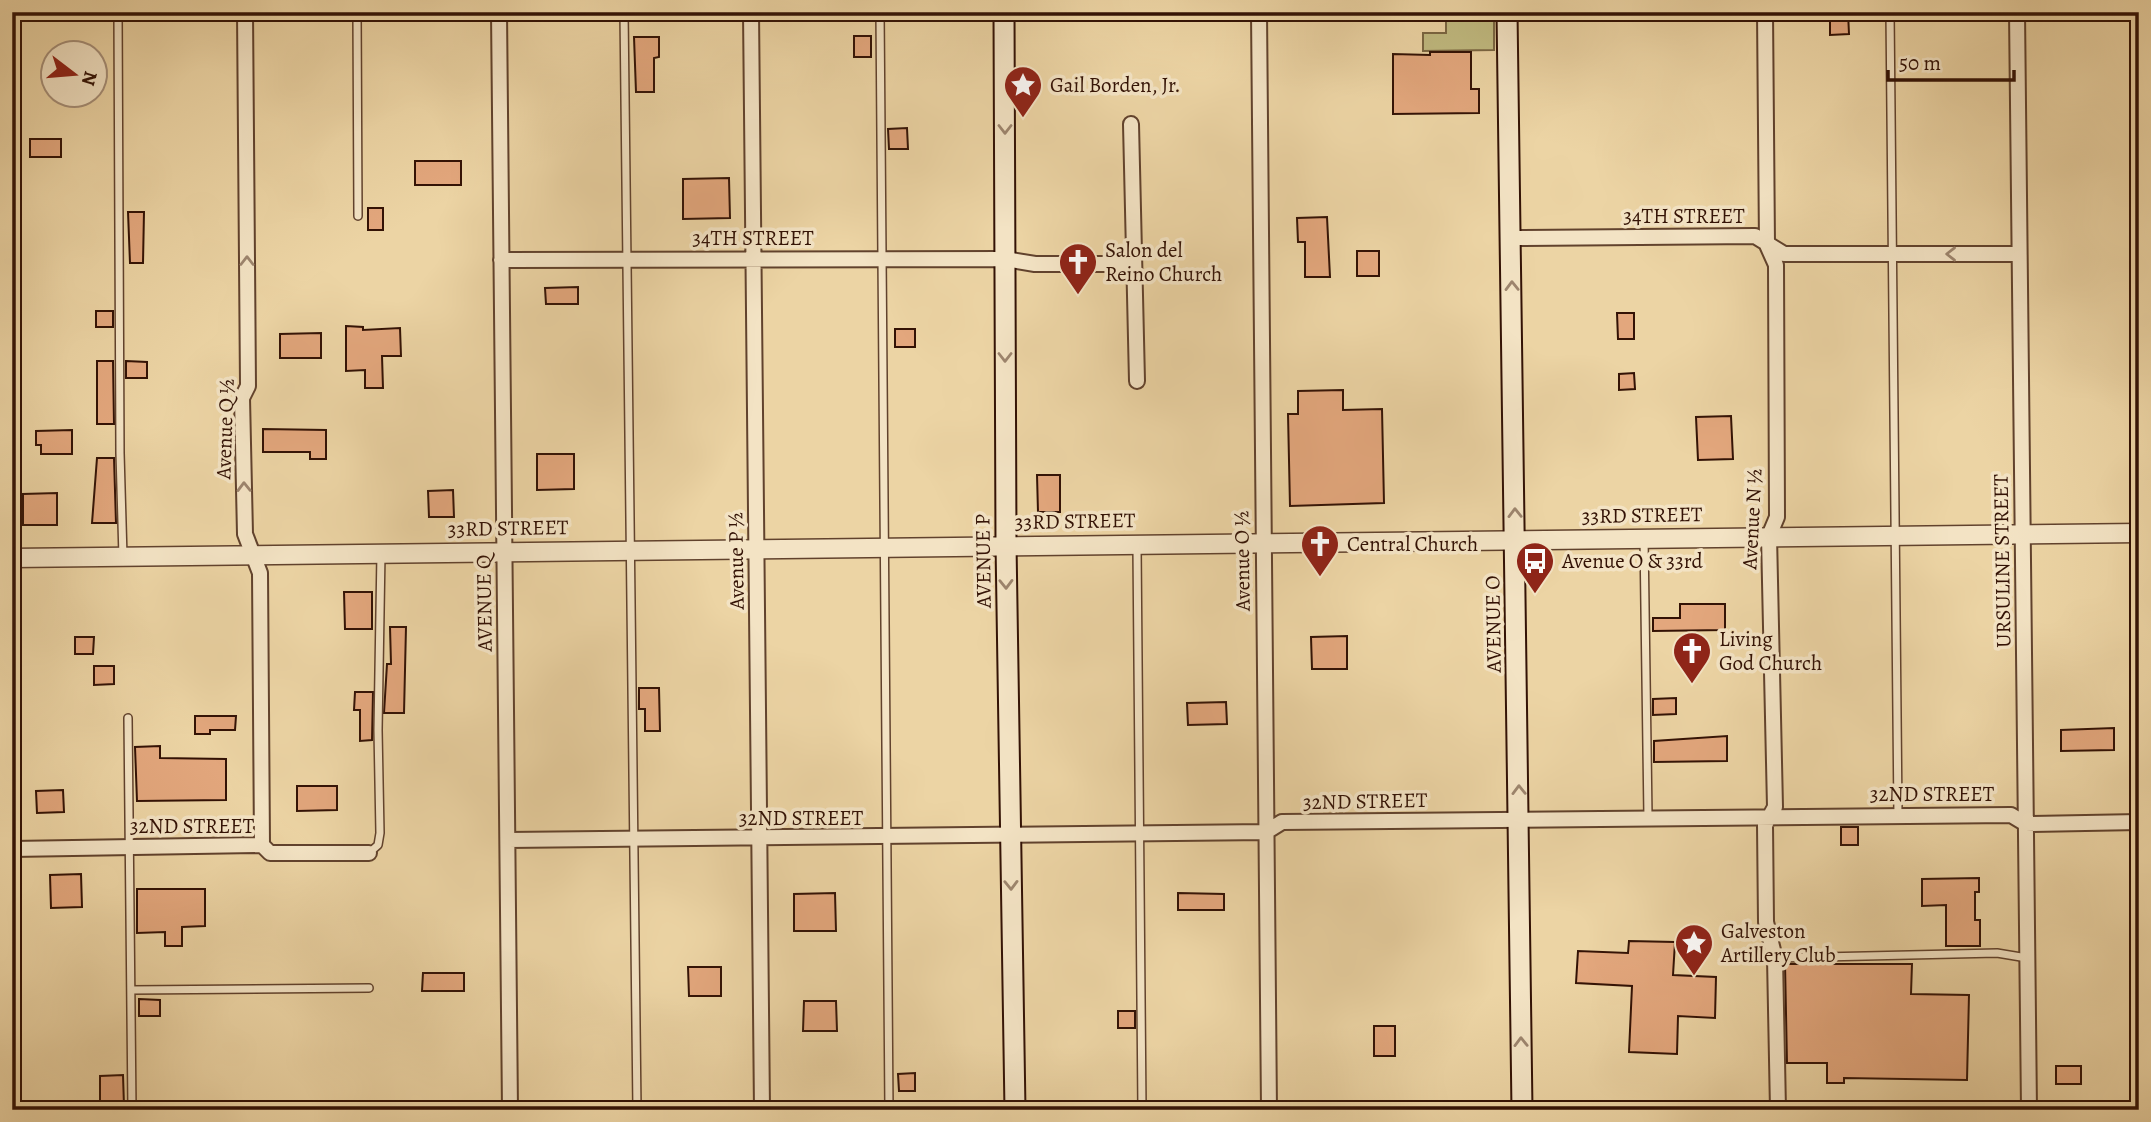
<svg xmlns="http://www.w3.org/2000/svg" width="2151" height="1122" viewBox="0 0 2151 1122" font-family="Alegreya,serif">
  <rect width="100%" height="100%" fill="#ecd4a4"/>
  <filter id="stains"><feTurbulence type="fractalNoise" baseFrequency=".00286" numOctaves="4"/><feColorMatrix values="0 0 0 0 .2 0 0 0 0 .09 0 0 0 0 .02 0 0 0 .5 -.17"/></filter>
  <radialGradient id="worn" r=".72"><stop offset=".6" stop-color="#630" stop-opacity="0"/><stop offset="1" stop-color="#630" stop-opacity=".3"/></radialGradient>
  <path fill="#c0ba80" stroke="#7a6642" stroke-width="2" d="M1446,12h48v38l-71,1v-18h23z"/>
  <path fill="#e3a77d" stroke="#331205" stroke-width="2" d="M1830,12h18l1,22 -19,1z
    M854,36h17v21h-17z
    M634,37h25v20l-5,1v34h-18z
    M1430,52h41v37h8v24l-86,1v-60l37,1z
    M907,128l1,21h-19l-1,-20z
    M30,139h31v18h-31z
    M415,161h46v24h-46z
    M729,178l1,40 -47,1v-40z
    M368,208h15v22h-15z
    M128,212h16l-1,51h-13z
    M1327,217l3,60h-25v-35h-7l-1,-24z
    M1357,251h22v25h-22z
    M578,287v17h-32l-1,-16z
    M96,311h17v16h-17z
    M1617,313h17v26h-16z
    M346,326l17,1v3l37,-2 1,28h-19l1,32h-18v-18l-19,1z
    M895,329h20v18h-20z
    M321,333v25h-41v-24z
    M97,361h16l1,63h-17z
    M126,361l21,1v16h-21z
    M1634,373l1,16 -16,1v-16z
    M1343,390v20l39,-1 2,94 -94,3 -2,-92h10v-23z
    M1731,416l2,43 -35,1 -2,-43z
    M263,429l63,1v29h-16v-7h-47z
    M72,430v24h-31v-9h-5v-14z
    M537,454h37v35l-37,1z
    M97,458h17l2,65h-24z
    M1037,475h23v37h-22z
    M453,490l1,27h-25l-1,-26z
    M57,493v32h-34v-31z
    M344,592h28v37h-27z
    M1680,604h45v26l-72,1v-13h27z
    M390,627h16l-2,86h-20l3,-49h4z
    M1347,636v33h-35l-1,-32z
    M75,637h19l-1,17h-18z
    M94,666h20v18l-20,1z
    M639,688h20l1,43h-15v-22h-6z
    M355,692h18l-1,48 -12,1v-31h-6z
    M1676,698v16l-23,1v-16z
    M1226,702l1,22 -39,1 -1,-22z
    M195,716h41l-1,14h-25v4h-15z
    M2114,728v22l-53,1v-21z
    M1727,736v25l-73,1v-21z
    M160,746v12l66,1v41l-89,1 -2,-54z
    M297,786h40v24l-40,1z
    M63,790l1,22 -27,1 -1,-22z
    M1841,827h17v18h-17z
    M81,874l1,33 -31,1 -1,-33z
    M1979,878v14h-4v28h5v26h-34v-41l-24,1v-27z
    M137,889h68v37l-23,1v19h-17v-14l-28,1z
    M835,893l1,38h-42v-37z
    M1178,893l46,1v16h-46z
    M1629,941l46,1 -2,33 43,2 -1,41 -37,-2 -1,38 -48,-2 3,-66 -56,-3 2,-32 50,2z
    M1785,964h127l-1,30 58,1 -2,85 -123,-2v5h-17v-20h-40z
    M688,967h33v29h-32z
    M423,973h41v18h-42z
    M139,999l21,1v16h-21z
    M804,1001h32l1,30h-34z
    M1118,1011h17v17h-17z
    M1374,1026h21v30h-21z
    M2056,1066h25v18h-25z
    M915,1073v18h-16l-1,-17z
    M123,1075l1,31 -24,1v-31z"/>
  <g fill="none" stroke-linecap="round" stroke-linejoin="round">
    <defs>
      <path id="service" d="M118,12l2,441 3,104
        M357,12l1,204
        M624,12l13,1098
        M880,12l9,1098
        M1890,12l8,804
        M1644,538l4,279
        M1137,547l5,563
        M128,718l4,392
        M369,853l9,-8 2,-12 -2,-103 3,-177
        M1775,958l222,-5 30,5
        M131,990l238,-2"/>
      <path id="minor" d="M245,12l3,374 -6,12 3,136 15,39 2,272
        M499,12l11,1098
        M751,12l11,1098
        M1259,12l10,1098
        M1765,12l2,233 9,20 1,252 -8,19 6,271 -10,18 1,97 9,36 3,152
        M2017,12l12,1098
        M1131,124l6,257
        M1512,238l243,-2 29,18h235
        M501,260l504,-1 30,5h99
        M508,840l758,-8 16,-10 729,-7 15,9 113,-2
        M12,849l250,-4 8,8h99"/>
      <path id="tertiary" d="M12,558l2127,-25"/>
      <path id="secondary" d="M1004,12l2,532 9,566
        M1507,12l15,1098"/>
    </defs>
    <use href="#service" stroke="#61422d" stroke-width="10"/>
    <use href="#minor" stroke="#61422d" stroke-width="18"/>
    <use href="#tertiary" stroke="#61422d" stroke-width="21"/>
    <use href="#secondary" stroke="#331205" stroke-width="23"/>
    <use href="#service" stroke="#f3e3c4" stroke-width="7"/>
    <use href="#minor" stroke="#f3e3c4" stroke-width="14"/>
    <use href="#tertiary" stroke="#f3e3c4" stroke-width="18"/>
    <use href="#secondary" stroke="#f3e3c4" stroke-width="19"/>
  </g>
  <defs><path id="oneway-chevron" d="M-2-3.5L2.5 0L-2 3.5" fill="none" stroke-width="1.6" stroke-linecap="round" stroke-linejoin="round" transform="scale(1.75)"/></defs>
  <g stroke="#9d856e">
    <use href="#oneway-chevron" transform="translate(1005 129) rotate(90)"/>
    <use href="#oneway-chevron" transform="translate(1951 254) rotate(180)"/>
    <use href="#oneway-chevron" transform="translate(247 261) rotate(-90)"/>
    <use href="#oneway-chevron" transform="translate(1512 286) rotate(-91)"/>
    <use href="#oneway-chevron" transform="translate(1005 357) rotate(90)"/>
    <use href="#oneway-chevron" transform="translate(244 487) rotate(-91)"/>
    <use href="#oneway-chevron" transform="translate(1515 513) rotate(-91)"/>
    <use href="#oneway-chevron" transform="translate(1006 584) rotate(89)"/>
    <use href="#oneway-chevron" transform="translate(1519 790) rotate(-91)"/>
    <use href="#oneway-chevron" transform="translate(1011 885) rotate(89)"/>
    <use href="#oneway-chevron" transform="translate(1521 1042) rotate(-91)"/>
  </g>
  <defs>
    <symbol id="sight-pin" viewBox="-11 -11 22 30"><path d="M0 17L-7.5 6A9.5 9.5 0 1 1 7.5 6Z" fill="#8f2418" stroke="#f3e3c4"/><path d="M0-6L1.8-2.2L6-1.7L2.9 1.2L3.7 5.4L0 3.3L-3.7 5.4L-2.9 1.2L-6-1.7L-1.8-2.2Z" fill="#fff"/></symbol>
    <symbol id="church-pin" viewBox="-11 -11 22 30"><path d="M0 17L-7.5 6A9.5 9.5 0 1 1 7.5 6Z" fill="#8f2418" stroke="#f3e3c4"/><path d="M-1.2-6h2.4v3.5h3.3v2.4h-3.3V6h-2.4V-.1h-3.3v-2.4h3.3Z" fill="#fff"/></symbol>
    <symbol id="bus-pin" viewBox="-11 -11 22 30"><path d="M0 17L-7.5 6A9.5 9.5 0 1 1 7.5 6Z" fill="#8f2418" stroke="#f3e3c4"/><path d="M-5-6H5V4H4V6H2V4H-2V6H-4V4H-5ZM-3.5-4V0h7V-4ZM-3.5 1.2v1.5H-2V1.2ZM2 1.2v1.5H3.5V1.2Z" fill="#fff"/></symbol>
  </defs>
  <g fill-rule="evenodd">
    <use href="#sight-pin" x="1001" y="63" width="44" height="60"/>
    <use href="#church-pin" x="1056" y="240" width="44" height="60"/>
    <use href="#church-pin" x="1298" y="522" width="44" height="60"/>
    <use href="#bus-pin" x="1513" y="539" width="44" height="60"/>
    <use href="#church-pin" x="1670" y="629" width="44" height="60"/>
    <use href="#sight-pin" x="1672" y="921" width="44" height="60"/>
  </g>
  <g text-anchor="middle" stroke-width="7" stroke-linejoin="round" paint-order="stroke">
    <g font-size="21" fill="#331205" stroke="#f3e3c4" text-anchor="start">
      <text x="1050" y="92">Gail Borden, Jr.</text>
      <text x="1105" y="257">Salon del<tspan x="1105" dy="24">Reino Church</tspan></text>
      <text x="1347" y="551">Central Church</text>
      <text x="1562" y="568">Avenue O &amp; 33rd</text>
      <text x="1719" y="646">Living<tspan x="1719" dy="24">God Church</tspan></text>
      <text x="1721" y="938">Galveston<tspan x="1721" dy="24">Artillery Club</tspan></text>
    </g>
    <g font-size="21" fill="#331205" stroke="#f3e3c4">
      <text x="1684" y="223">34TH STREET</text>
      <text x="753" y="245">34TH STREET</text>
      <text transform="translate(225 429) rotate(-88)" y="7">Avenue Q ½</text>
      <text transform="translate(1642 515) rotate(-1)" y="7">33RD STREET</text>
      <text transform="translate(1752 519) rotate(-87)" y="7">Avenue N ½</text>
      <text transform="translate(1075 521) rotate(-1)" y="7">33RD STREET</text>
      <text transform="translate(508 528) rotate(-1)" y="7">33RD STREET</text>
      <text transform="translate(736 561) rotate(-91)" y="7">Avenue P ½</text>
      <text transform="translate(983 561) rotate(-91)" y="7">AVENUE P</text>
      <text transform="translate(1242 561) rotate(-91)" y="7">Avenue O ½</text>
      <text transform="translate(2002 561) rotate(-91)" y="7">URSULINE STREET</text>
      <text transform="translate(484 603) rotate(-91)" y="7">AVENUE Q</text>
      <text transform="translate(1493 624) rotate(-91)" y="7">AVENUE O</text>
      <text x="1932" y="801">32ND STREET</text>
      <text transform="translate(1365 801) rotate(-1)" y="7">32ND STREET</text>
      <text x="801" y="825">32ND STREET</text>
      <text x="192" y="833">32ND STREET</text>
    </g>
  </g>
  <rect width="2151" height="1122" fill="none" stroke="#ecd4a4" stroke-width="42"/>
  <rect x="14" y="14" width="2123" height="1094" fill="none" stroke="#331205" stroke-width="3.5"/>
  <rect x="21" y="21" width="2109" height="1080" fill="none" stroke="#331205" stroke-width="2"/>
  <g transform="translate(74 74) rotate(106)"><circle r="33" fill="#f3e3c4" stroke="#a68f78" stroke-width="2"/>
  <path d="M0-5L12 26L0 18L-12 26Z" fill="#8f2418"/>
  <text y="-10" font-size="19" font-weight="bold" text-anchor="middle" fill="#331205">N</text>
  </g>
  <path d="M1888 70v10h126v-10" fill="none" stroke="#331205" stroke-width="3.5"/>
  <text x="1899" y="70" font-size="21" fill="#331205" stroke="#f3e3c4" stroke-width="5" paint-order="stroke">50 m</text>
  <rect width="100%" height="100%" filter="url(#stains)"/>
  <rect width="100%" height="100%" fill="url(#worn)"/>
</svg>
